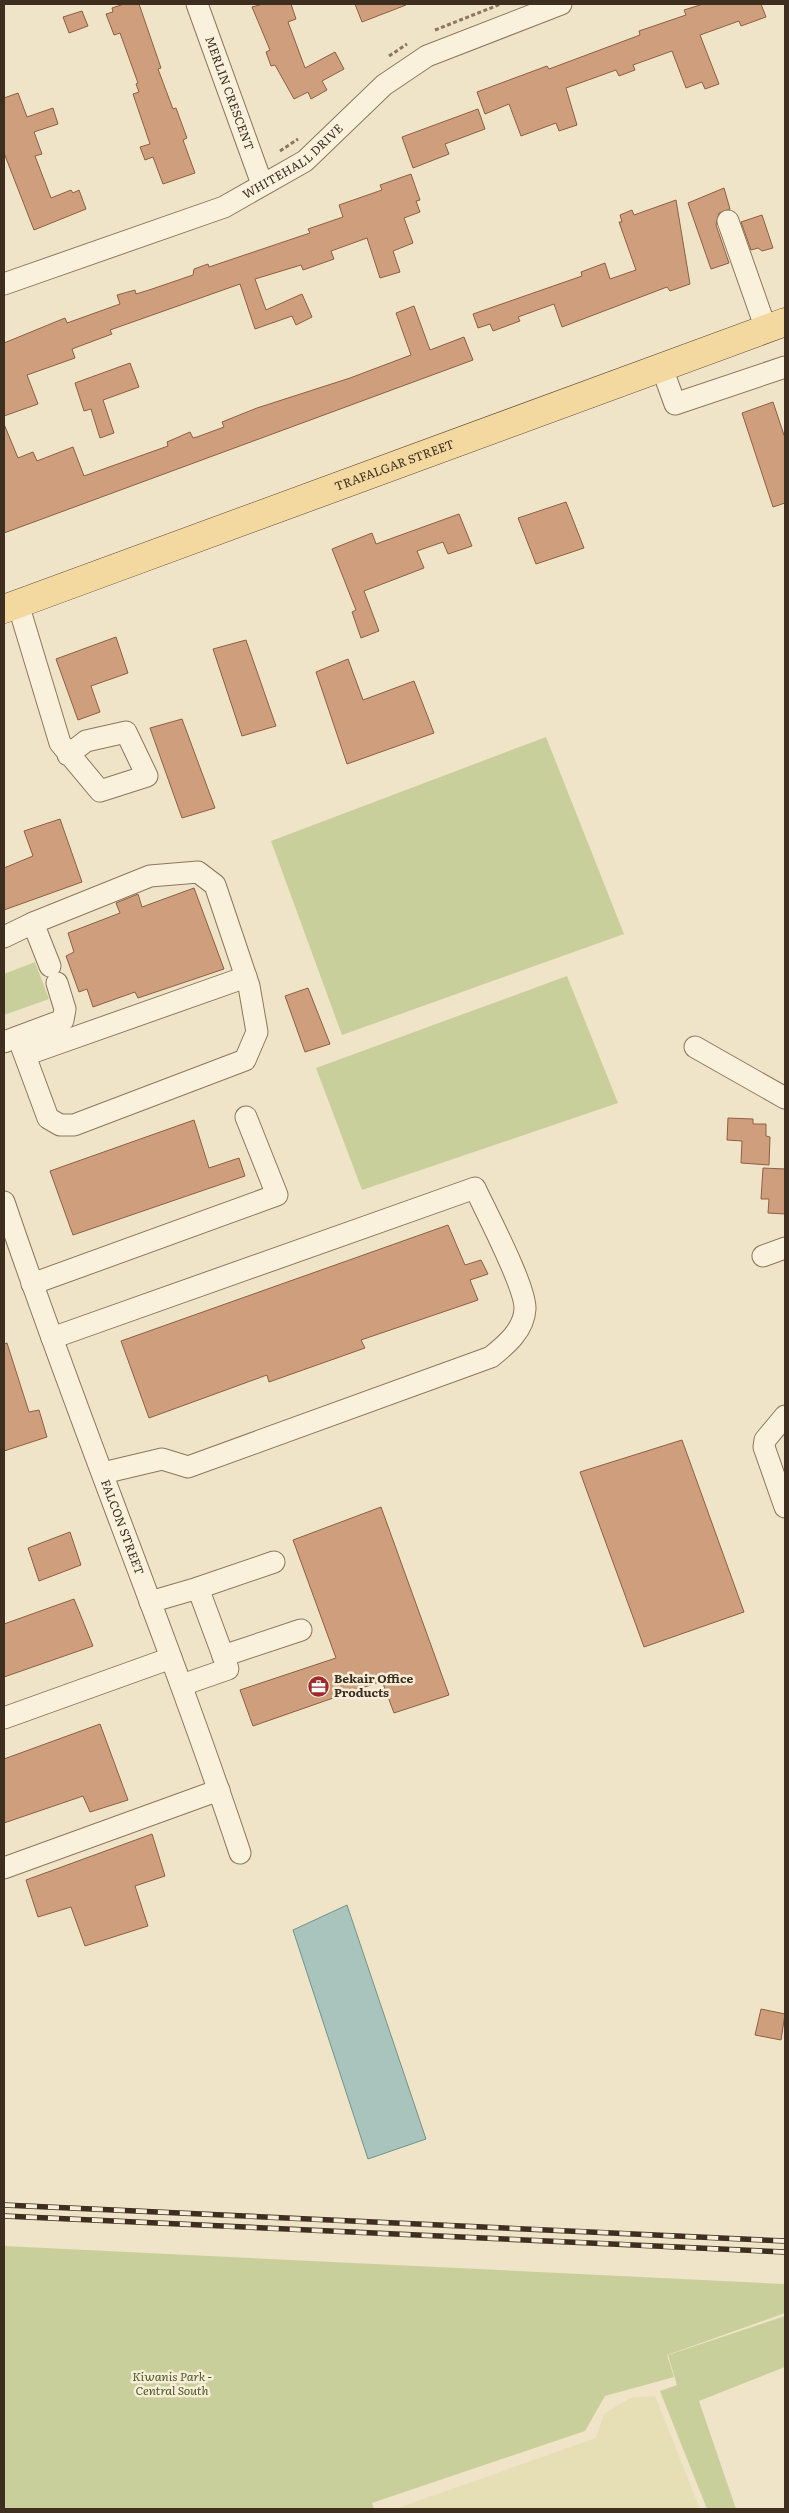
<svg xmlns="http://www.w3.org/2000/svg" width="789" height="2513" viewBox="0 0 789 2513" font-family="Literata,serif">
  <rect width="100%" height="100%" fill="#f0e4c8"/>
  <path fill="#e6deb5" d="M655,2396l45,113h-305l201,-71 8,-24 26,-16z"/>
  <path fill="#c9cf9b" d="M546,737l78,197 -282,101 -71,-194z
    M35,962l14,37 -45,16v-41z
    M567,976l51,127 -256,87 -46,-122z
    M4,2246l781,38v29l-118,42 7,22 -69,19 -20,35 -213,72 2,6h-370z
    M785,2316v51l-86,34 37,108h-29l-47,-118 17,-6 -9,-30z"/>
  <path fill="#a9c4bc" stroke="#6f938a" d="M347,1905l79,234 -58,20 -75,-229z"/>
  <path fill="#cf9f7d" stroke="#8d5f41" d="M124,4h15l22,64 -3,1 15,40 3,-1 11,30 -4,2 12,33 -32,11 -10,-27 -8,3 -5,-13 10,-3 -17,-50 6,-2 -3,-8 2,-1 -18,-50 -6,2 -8,-21 7,-2 -1,-4z
    M263,4h28l5,15 -8,3 17,46 30,-16 9,17 -22,12 5,9 -16,9 -3,-7 -14,7 -19,-34 -4,1 -5,-14 4,-2 -18,-43z
    M355,4h51v1l-44,17z
    M703,4h58l5,13 -25,9 -2,-5 -39,14 19,49 -14,5 -3,-7 -16,6 -14,-37 -39,14 2,5 -16,6 -3,-6 -50,18 11,37 -18,6 -3,-8 -35,13 -12,-32 -24,10 -8,-22 70,-26 2,3 91,-34 -1,-4 47,-16 -2,-5z
    M82,11l6,15 -19,7 -6,-16z
    M18,93l9,24 26,-9 5,16 -24,8 8,22 -7,2 16,42 20,-8 2,3 6,-3 7,19 -52,21 -30,-77v-55z
    M478,109l7,20 -40,15 4,10 -36,14 -11,-31z
    M411,174l9,26 -4,1 4,11 -16,6 9,25 -20,8 7,21 -20,6 -13,-40 -36,13 3,8 -31,11 -2,-5 -46,14 11,31 36,-16 10,23 -16,8 -4,-9 -37,13 -15,-45 -130,46 2,4 -40,15 3,9 -48,17 11,29 -34,12v-73l61,-25 2,5 53,-19 -3,-9 18,-5 1,4 13,-4 44,-15 1,-6 14,-5 1,3 101,-34 -2,-4 35,-12 -4,-12 43,-15 -2,-5z
    M724,188l6,21 -11,4 -3,12 13,38 -18,6 -23,-66z
    M676,200l14,84 -20,7 -3,-4 -105,40 -8,-23 -36,13 2,4 -27,10 -3,-7 -12,4 -5,-14 109,-38 -1,-4 24,-9 5,16 26,-9 -17,-48h3l-2,-7 12,-5 2,5z
    M762,215l11,33 -11,3 -4,-3 -7,2 -10,-28z
    M414,306l16,44 34,-13 9,23 -469,173v-109l14,34 15,-6 4,9 36,-14 11,29 84,-30 -1,-4 23,-10 3,6 4,-1 27,-10 -2,-5 35,-14 93,-30 61,-23 -15,-42z
    M130,363l9,24 -36,13 11,33 -14,5 -9,-29 -7,2 -9,-28z
    M773,402l12,36v65l-12,4 -31,-94z
    M566,502l18,46 -48,16 -18,-46z
    M459,514l13,32 -24,8 -5,-12 -26,9 7,17 -60,23 15,40 -18,7 -9,-26 4,-2 -24,-61 40,-16 4,11z
    M116,637l12,36 -37,13 9,26 -22,8 -22,-61z
    M246,640l30,86 -34,10 -29,-87z
    M348,659l15,41 51,-19 20,52 -87,31 -31,-92z
    M182,719l33,89 -33,10 -32,-90z
    M60,819l22,63 -78,28v-42l29,-12 -9,-25z
    M194,888l30,81 -86,29 -3,-6 -42,15 -6,-18 -8,3 -13,-36 8,-4 -6,-19 52,-20 -4,-10 22,-9 4,13z
    M308,988l22,56 -25,8 -20,-56z
    M728,1118l25,1v5h13v12l4,1 -1,28 -28,-2 1,-22 -15,-1z
    M194,1120l15,48 30,-10 6,18 -172,59 -23,-64z
    M763,1168l22,1v45l-17,-1 1,-14h-8z
    M448,1225l17,40 16,-5 7,14 -18,6 8,20 -117,40 4,8 -96,34 -2,-7 -118,43 -28,-77z
    M7,1343l22,69 10,-2 8,27 -43,14v-107z
    M682,1440l62,172 -100,35 -64,-175z
    M381,1507l68,188 -55,18 -12,-32 -129,45 -13,-36 96,-32 -43,-118z
    M70,1532l11,33 -42,16 -11,-33z
    M74,1599l19,47 -89,31v-53z
    M100,1724l28,76 -38,12 -7,-16 -79,27v-64z
    M152,1834l13,42 -30,10 13,40 -63,20 -14,-39 -33,10 -12,-37z
    M761,2009l24,5 -4,26 -26,-5z"/>
  <g fill="none" stroke-linecap="round" stroke-linejoin="round">
    <defs>
      <g id="minor">
        <path id="s1" d="M197,4l65,180"/>
        <path d="M728,221l38,108"/>
        <path id="s2" d="M4,284l220,-77 81,-46 79,-76 43,-29 134,-52"/>
        <path d="M662,368l13,36 110,-37"/>
        <path d="M18,604l42,139 40,48 47,-15 -21,-44 -40,9 -18,14"/>
        <path d="M4,937l29,-14 17,43"/>
        <path d="M18,1037l30,81 12,7h14l171,-65 12,-28 -8,-46 -34,-101 -17,-13 -48,4 -117,47"/>
        <path d="M4,1042l59,-22 2,-11 -8,-26"/>
        <path d="M695,1047l90,51"/>
        <path d="M25,1055l221,-78"/>
        <path id="s3" d="M4,1202c74,219 163,432 236,651"/>
        <path d="M763,1256l22,-8"/>
        <path d="M32,1284l245,-89 -31,-78"/>
        <path d="M52,1338l423,-150c11,24 51,99 50,121 -1,21 -19,36 -34,48l-303,110 -26,-8 -59,14"/>
        <path d="M785,1416l-20,24 -1,7 21,60"/>
        <path d="M198,1588l76,-26"/>
        <path d="M150,1602l48,-14 30,81 -46,16"/>
        <path d="M223,1656l78,-26"/>
        <path d="M4,1718l167,-60"/>
        <path d="M4,1868l215,-78"/>
      </g>
      <g id="major">
        <path id="s4" d="M4,609l781,-287"/>
      </g>
    </defs>
    <use href="#minor" stroke="#8d765c" stroke-width="23"/>
    <use href="#major" stroke="#5b4430" stroke-width="29"/>
    <path stroke="#8d765c" stroke-width="3" stroke-dasharray="4 2.5" stroke-linecap="butt" d="M435,30l66,-26
      M389,56l18,-12
      M280,151l18,-12"/>
    <use href="#minor" stroke="#faf1dc" stroke-width="21"/>
    <use href="#major" stroke="#f3d9a0" stroke-width="28"/>
    <defs>
      <path id="rail" d="M4,2205l781,36
        M4,2216l781,36"/>
    </defs>
    <use href="#rail" stroke="#3d2e20" stroke-width="5.5"/>
    <use href="#rail" stroke="#f7eed8" stroke-width="4" stroke-dasharray="11" stroke-linecap="butt"/>
  </g>
  <defs>
    <symbol id="office-disc" viewBox="-11 -11 22 22"><circle r="9.5" fill="#9e2a2b" stroke="#f7eed8"/><path d="M-6-3h4V-5.5h4V-3h4V5H-6ZM-1-4.5V-3h2v-1.5ZM-6 0V1H6V0Z" fill="#fff"/></symbol>
  </defs>
  <g fill-rule="evenodd">
    <use href="#office-disc" x="306" y="1674" width="25" height="25"/>
  </g>
  <g text-anchor="middle" stroke-width="5" stroke-linejoin="round" paint-order="stroke">
    <g font-size="12" fill="#3d2e20" stroke="#f7eed8">
      <text dy="4" stroke="none"><textPath href="#s1" startOffset="95">MERLIN CRESCENT</textPath></text>
      <text dy="4" stroke="none"><textPath href="#s2" startOffset="316">WHITEHALL DRIVE</textPath></text>
      <text dy="4" stroke="none"><textPath href="#s4" startOffset="416">TRAFALGAR STREET</textPath></text>
      <text dy="4" stroke="none"><textPath href="#s3" startOffset="346">FALCON STREET</textPath></text>
    </g>
    <g font-size="12" font-weight="bold" fill="#3d2e20" stroke="#f7eed8" text-anchor="start">
      <text x="334" y="1683">Bekair Office<tspan x="334" dy="14">Products</tspan></text>
    </g>
    <g font-size="12" font-style="italic" fill="#4d5a26" stroke="#f7eed8">
      <text x="172" y="2381">Kiwanis Park -<tspan x="172" dy="14">Central South</tspan></text>
    </g>
  </g>
  <rect width="789" height="2513" fill="none" stroke="#3d2e20" stroke-width="10"/>
</svg>
